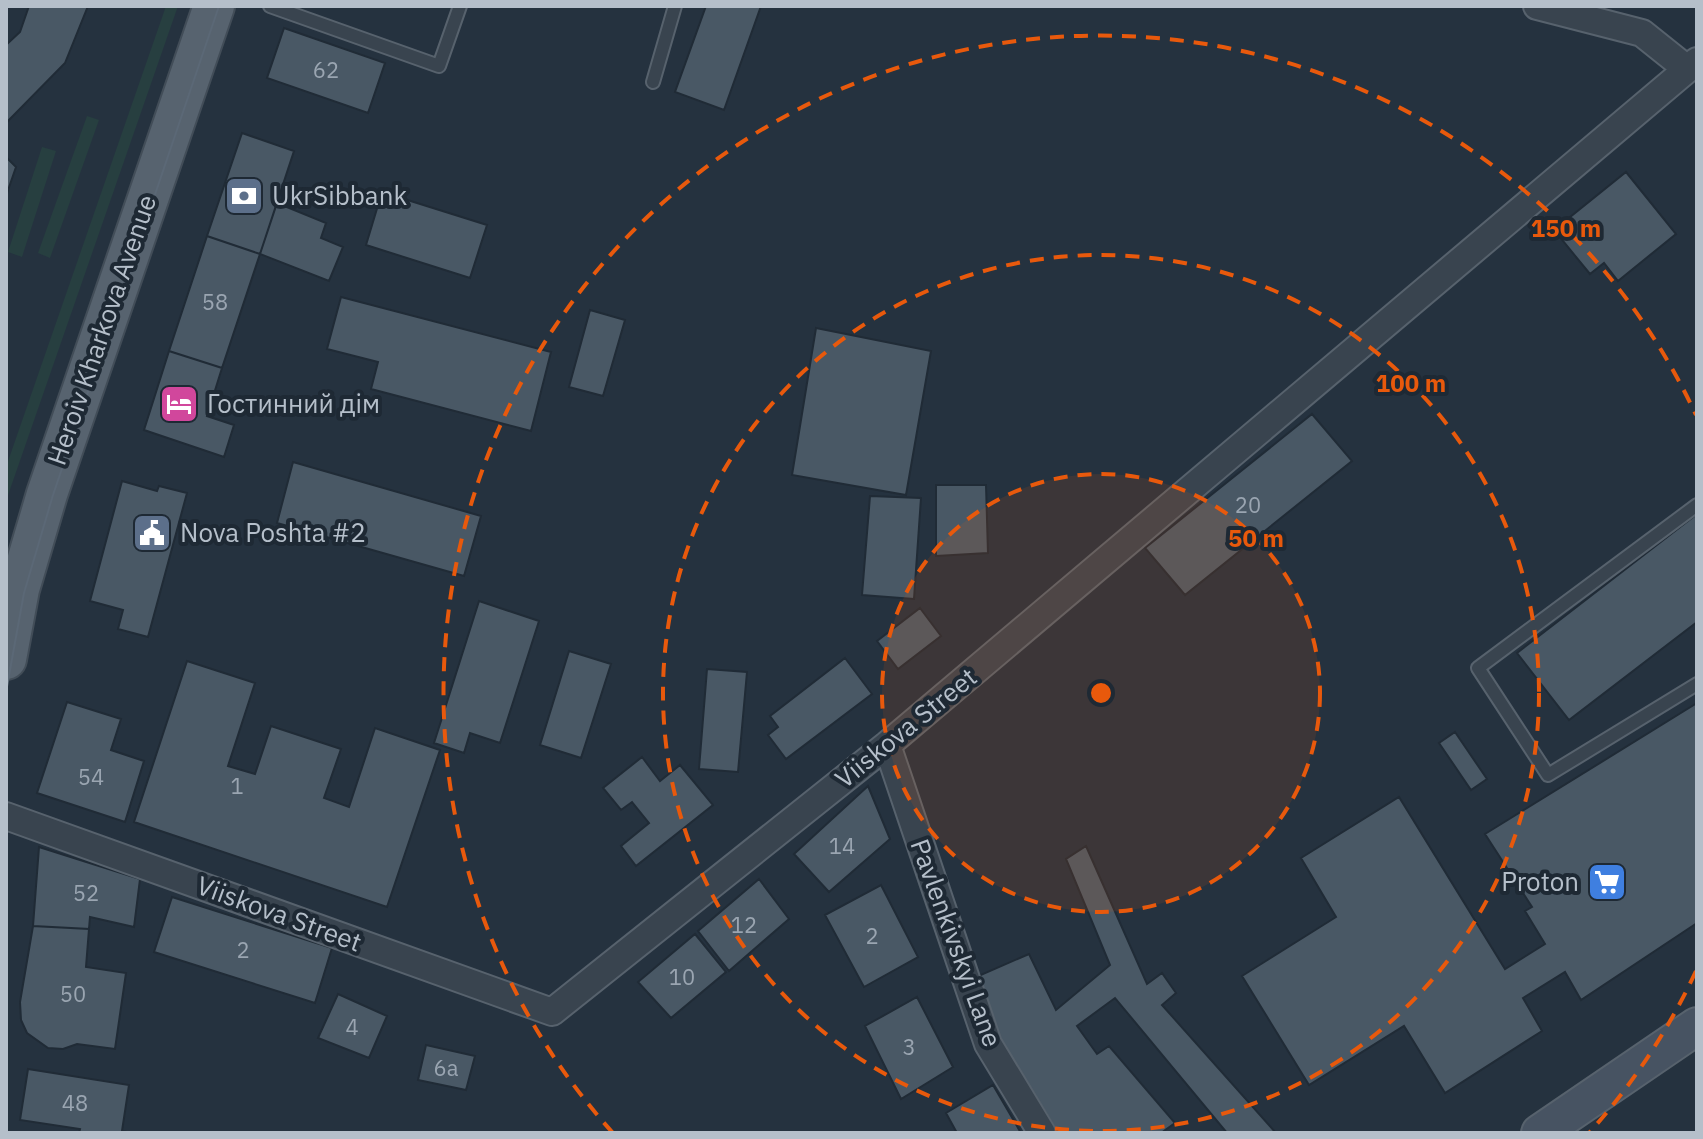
<svg xmlns="http://www.w3.org/2000/svg" width="1703" height="1139" viewBox="0 0 1703 1139" font-family="'IBM Plex Sans',sans-serif">
  <rect width="100%" height="100%" fill="#25323f"/>
  <path fill="#273f40" d="M166,6h12l-172,495v-34z
    M87,116l12,4 -49,138 -12,-5z
    M42,147l14,4 -34,106 -14,-5z"/>
  <path fill="#495865" stroke="#202b36" stroke-width="2" d="M29,6h59l-23,57 -59,60v-78l14,-13z
    M706,6h55l-37,104 -49,-18z
    M284,28l101,35 -17,50 -101,-35z
    M242,133l52,18 -34,103 -53,-18z
    M6,157l10,10 -10,29z
    M1626,172l50,62 -58,47 -14,-18 -14,11 -36,-44z
    M382,192l105,33 -17,53 -104,-33z
    M277,203l49,20 -5,15 22,9 -14,34 -69,-27z
    M207,236l53,18 -38,114 -53,-17z
    M341,297l210,55 -20,79 -160,-42 7,-27 -51,-13z
    M590,310l35,10 -22,76 -34,-9z
    M816,328l115,23 -25,144 -114,-20z
    M169,351l53,17 -15,48 27,9 -10,32 -80,-27z
    M1312,414l40,47 -167,134 -40,-47z
    M293,462l188,54 -17,60 -187,-53z
    M122,481l35,10 2,-5 28,7 -39,144 -30,-8 5,-19 -33,-9z
    M936,485h50l2,68 -52,3z
    M870,496l51,2 -7,101 -52,-4z
    M1697,514v108l-128,98 -52,-67z
    M479,601l60,20 -39,122 -30,-10 -6,20 -30,-10z
    M920,608l21,28 -43,33 -21,-28z
    M569,651l42,13 -30,94 -41,-13z
    M845,658l27,36 -86,65 -18,-24 10,-8 -8,-11z
    M187,661l68,22 -27,83 27,8 16,-48 70,23 -17,49 25,9 26,-79 65,22 -53,157 -253,-85z
    M707,669l40,3 -9,100 -39,-3z
    M67,702l54,17 -10,31 33,11 -19,61 -88,-29z
    M1697,703v220l-116,77 -16,-28 -42,26 19,33 -97,62 -41,-67 -95,59 -67,-109 94,-59 -35,-59 98,-61 106,172 40,-25 -20,-33 7,-4 -47,-73z
    M1455,732l32,47 -16,11 -32,-47z
    M642,757l18,24 20,-16 33,40 -77,61 -15,-20 28,-23 -17,-21 -11,8 -18,-22z
    M868,786l22,53 -61,53 -35,-38z
    M1086,846l61,138 15,-11 14,20 -14,12 114,128h-49l-112,-135 -38,28 20,28 12,-8 66,77 -14,10h-103l-61,-99 -21,-57 53,-23 27,56 54,-45 -44,-106z
    M39,847l101,32 -6,48 -44,-10 -1,12 -56,-3z
    M759,879l30,40 -60,52 -31,-40z
    M881,885l37,72 -54,30 -39,-72z
    M172,897l160,51 -17,55 -161,-51z
    M33,926l56,3 -3,38 40,6 -11,76 -38,-5 -14,5 -15,-1 -21,-15 -6,-13 -1,-18z
    M695,934l31,38 -55,46 -33,-36z
    M338,994l49,22 -18,42 -51,-20z
    M917,997l36,70 -52,32 -36,-73z
    M426,1045l49,11 -9,34 -48,-10z
    M28,1069l101,16 -7,46 9,2h-52l1,-4 -60,-9z
    M993,1085l28,48h-64l-11,-20z"/>
  <g fill="none" stroke-linecap="round" stroke-linejoin="round">
    <defs>
      <path id="lane" d="M270,6l169,60 21,-60
        M653,82l22,-76
        M1697,505l-219,163 70,107 149,-91"/>
      <path id="street" d="M1537,6l105,27 45,36
        M887,745l101,299 54,89
        M6,816l546,196 335,-267 810,-684"/>
      <path id="secondary" d="M1540,1133l157,-107"/>
      <path id="primary" d="M6,659l13,-70 28,-95 167,-488"/>
    </defs>
    <use href="#lane" stroke="#57626d" stroke-width="16"/>
    <use href="#street" stroke="#57626d" stroke-width="30"/>
    <use href="#secondary" stroke="#57626d" stroke-width="40"/>
    <use href="#primary" stroke="#424d58" stroke-width="44"/>
    <use href="#lane" stroke="#39444f" stroke-width="12"/>
    <use href="#street" stroke="#39444f" stroke-width="26"/>
    <use href="#secondary" stroke="#475362" stroke-width="36"/>
    <use href="#primary" stroke="#57636f" stroke-width="40"/>
    <path stroke="#5b6876" stroke-width="2" d="M6,692l18,-99 29,-98 166,-489"/>
  </g>
  <circle cx="1101" cy="693" r="219" fill="#e8590c" fill-opacity=".12"/>
  <g fill="none" stroke="#e8590c" stroke-width="4" stroke-dasharray="14 10">
    <circle cx="1101" cy="693" r="219"/>
    <circle cx="1101" cy="693" r="438"/>
    <path d="M1696 971A657 657 0 0 1 1589 1133M613 1133A657 657 0 1 1 1696 415"/>
  </g>
  <defs>
    <symbol id="bank-square" viewBox="-11 -11 22 22"><rect x="-9" y="-9" width="18" height="18" rx="4" fill="#5c6f8a" stroke="#1e2934"/><path d="M-6-4H6V4H-6ZM0-2.3a2.3 2.3 0 1 0 0 4.6a2.3 2.3 0 1 0 0-4.6Z" fill="#fff"/></symbol>
    <symbol id="hotel-square" viewBox="-11 -11 22 22"><rect x="-9" y="-9" width="18" height="18" rx="4" fill="#d1479c" stroke="#1e2934"/><path d="M-6-4.5h1.5V1H6V5H4.5V3h-9V5H-6ZM-4 0a1.8 1.8 0 1 1 3.6 0ZM.5 0V-2.5h3Q6-2.5 6 0Z" fill="#fff"/></symbol>
    <symbol id="civic-square" viewBox="-11 -11 22 22"><rect x="-9" y="-9" width="18" height="18" rx="4" fill="#5c6f8a" stroke="#1e2934"/><path d="M-.6-6.5H3V-4.5H.6V-3L4-1V1h2V6H-6V1h2V-1L-.6-3ZM-1.2 2.5V6h2.4V2.5Z" fill="#fff"/></symbol>
    <symbol id="supermarket-square" viewBox="-11 -11 22 22"><rect x="-9" y="-9" width="18" height="18" rx="4" fill="#3f7fe0" stroke="#1e2934"/><path d="M-6-5.5h2.5l.6 2H6L4.5 2H-2.5L-4.4-4H-6ZM-1.5 3.2a1.3 1.3 0 1 0 .1 0ZM3 3.2a1.3 1.3 0 1 0 .1 0Z" fill="#fff"/></symbol>
  </defs>
  <g fill-rule="evenodd">
    <use href="#bank-square" x="222" y="174" width="44" height="44"/>
    <use href="#hotel-square" x="157" y="382" width="44" height="44"/>
    <use href="#civic-square" x="130" y="511" width="44" height="44"/>
    <use href="#supermarket-square" x="1585" y="860" width="44" height="44"/>
  </g>
  <g text-anchor="middle" stroke-width="8" stroke-linejoin="round" paint-order="stroke">
    <g font-size="22" fill="#9aa5b1">
      <text x="326" y="78">62</text>
      <text x="215" y="310">58</text>
      <text x="1248" y="513">20</text>
      <text x="91" y="785">54</text>
      <text x="237" y="794">1</text>
      <text x="842" y="854">14</text>
      <text x="86" y="901">52</text>
      <text x="744" y="933">12</text>
      <text x="872" y="944">2</text>
      <text x="243" y="958">2</text>
      <text x="682" y="985">10</text>
      <text x="73" y="1002">50</text>
      <text x="352" y="1035">4</text>
      <text x="909" y="1055">3</text>
      <text x="446" y="1076">6а</text>
      <text x="75" y="1111">48</text>
    </g>
    <g font-size="26" fill="#b5bfca" stroke="#1e2934" text-anchor="start">
      <text x="272" y="205">UkrSibbank</text>
      <text x="207" y="413">Гостинний дім</text>
      <text x="180" y="542">Nova Poshta #2</text>
      <text x="1579" y="891" text-anchor="end">Proton</text>
    </g>
    <g font-size="26" fill="#b5bfca" stroke="#1e2934">
      <text transform="translate(102 330) rotate(-71)" y="9">Heroiv Kharkova Avenue</text>
      <text transform="translate(906 728) rotate(-39)" y="9">Viiskova Street</text>
      <text transform="translate(279 914) rotate(20)" y="9">Viiskova Street</text>
      <text transform="translate(956 943) rotate(70)" y="9">Pavlenkivskyi Lane</text>
    </g>
  </g>
  <circle cx="1101" cy="693" r="12" fill="#e8590c" stroke="#1e2934" stroke-width="4"/>
  <g font-size="24" text-anchor="middle" font-weight="bold" fill="#e8590c" stroke="#1e2934" stroke-width="8" stroke-linejoin="round" paint-order="stroke">
    <text x="1566" y="237">150 m</text>
    <text x="1411" y="392">100 m</text>
    <text x="1256" y="547">50 m</text>
  </g>
  <rect width="1703" height="1139" fill="none" stroke="#b5bfca" stroke-width="16"/>
</svg>
